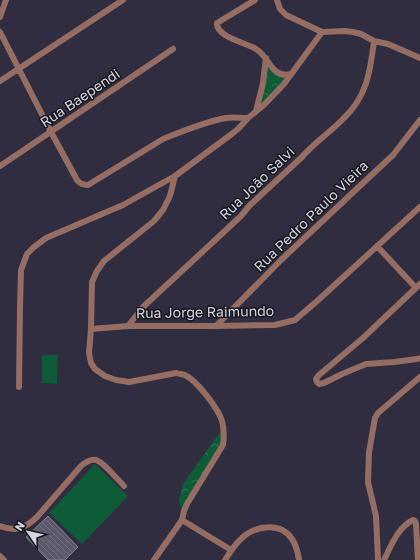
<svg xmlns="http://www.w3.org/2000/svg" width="420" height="560" viewBox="0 0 420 560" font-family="'Golos Text',sans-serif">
  <defs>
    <pattern id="park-crowns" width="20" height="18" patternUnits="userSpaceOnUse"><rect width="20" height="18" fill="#0e5c37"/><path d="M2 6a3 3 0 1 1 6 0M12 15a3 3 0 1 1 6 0" fill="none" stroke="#307254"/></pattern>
    <pattern id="building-back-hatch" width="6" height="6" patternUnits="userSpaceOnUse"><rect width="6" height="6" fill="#5a596c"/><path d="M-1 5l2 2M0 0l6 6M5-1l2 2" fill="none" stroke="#717081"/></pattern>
  </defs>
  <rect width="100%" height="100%" fill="#2f2d3f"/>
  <path fill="url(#park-crowns)" d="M268,67l18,12 -25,26 -1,-1z
    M223,428l1,10 -41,77 -4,-14 4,-17z"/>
  <path fill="#0e5c37" d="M42,355h16l-1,29 -15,-1z
    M95,464l33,32 -46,48 -33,-31z"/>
  <path fill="url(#building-back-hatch)" stroke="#7f7e92" d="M48,516l30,31 -13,13h-17l-22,-23z"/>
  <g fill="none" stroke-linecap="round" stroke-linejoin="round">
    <path stroke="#966d63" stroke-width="6" d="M255,0l-38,23c-1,14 30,20 39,26 14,8 15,30 35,25
      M277,0l3,9 6,6 36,17 23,-1 8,1 8,2 13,7 14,3 32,14
      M0,17l6,-17
      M0,32l51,100 26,48c3,4 6,5 11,5l75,-46c20,-8 41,-17 63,-21 7,-1 14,0 22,0
      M0,81l123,-81
      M256,111l7,-28 3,-25
      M0,166l173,-117
      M377,246l39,42
      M420,284l-57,54 -44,37 -3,4 1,3 2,2 5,-1 18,-9 24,-10 28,-2 23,-3 3,-1
      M128,326l15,-19 98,-91 9,-11 51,-47c12,-14 28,-25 41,-38 25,-23 28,-47 32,-79
      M216,326l65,-66 82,-77 30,-28 27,-35
      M91,329l37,-3h88l59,-1 20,-5 21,-18 104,-95
      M19,387l1,-79 1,-38 6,-16 7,-7 12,-9 77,-33 16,-9 36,-20 58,-43 5,-4 10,-11 16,-13 20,-21 38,-52
      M182,520l49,30
      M0,526c17,6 24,3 37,-9l44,-51c14,-12 19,-5 30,6 4,5 9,9 13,14
      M0,556l4,4
      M154,560l28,-40 2,-9 3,-7 36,-59c1,-7 1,-17 -1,-24 -4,-13 -25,-40 -37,-46 -2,-1 -6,-1 -9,-2l-47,9 -13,-2 -11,-4 -10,-7 -4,-6 -2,-10 2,-24 1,-47 5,-11 7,-10 50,-40 9,-11 7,-14 5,-20
      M225,560c5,-8 10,-16 17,-22 14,-13 39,-16 50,1 4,6 6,14 7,21
      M378,560l-2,-44 -8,-34 1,-30 6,-34 3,-5 42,-36
      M384,560c7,-14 14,-33 29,-40l2,1 1,3 2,36"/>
  </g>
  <g text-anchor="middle" stroke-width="3" stroke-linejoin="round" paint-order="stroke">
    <g font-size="14" fill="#d5d5e0" stroke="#17171f">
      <text transform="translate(80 98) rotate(-34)" y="5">Rua Baependi</text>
      <text transform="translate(257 183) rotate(-44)" y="5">Rua João Salvi</text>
      <text transform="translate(311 216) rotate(-44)" y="5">Rua Pedro Paulo Vieira</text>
      <text transform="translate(205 312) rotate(-1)" y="5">Rua Jorge Raimundo</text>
    </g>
  </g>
  <g transform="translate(28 532) rotate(304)" stroke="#17171f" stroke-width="3" paint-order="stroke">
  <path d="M0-3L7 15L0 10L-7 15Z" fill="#d5d5e0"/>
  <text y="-6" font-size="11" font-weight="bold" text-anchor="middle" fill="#d5d5e0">N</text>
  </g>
</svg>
